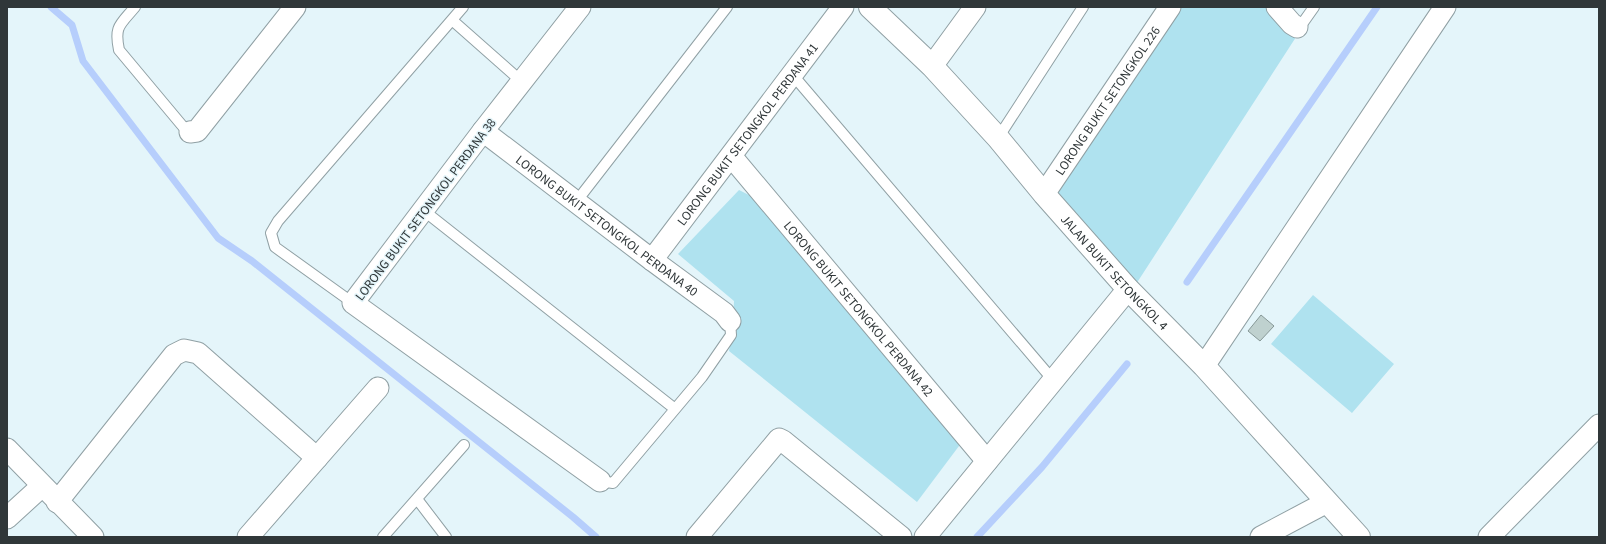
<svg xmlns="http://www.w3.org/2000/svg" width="1606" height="544" viewBox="0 0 1606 544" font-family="'Source Sans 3',sans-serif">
  <rect width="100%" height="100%" fill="#e4f5fa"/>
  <path fill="#afe2ef" d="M1175,7h99l24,27 -169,261 -84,-95z
    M739,190l12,6 211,246 -45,60 -188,-151 4,-26 1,-24 -56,-47z
    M1313,295l81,69 -42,49 -81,-69z"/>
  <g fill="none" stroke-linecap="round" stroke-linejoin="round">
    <path stroke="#b6cefc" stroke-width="7" d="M51,7l21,18 11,36 135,177 34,23 321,256 23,20
      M1187,282l190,-275
      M977,537l65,-70 85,-103"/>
  </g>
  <path fill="#bfd1cf" stroke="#879897" d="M1261,315l13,11 -14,15 -12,-10z"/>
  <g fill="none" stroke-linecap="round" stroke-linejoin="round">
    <defs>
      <path id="lane" d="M135,7c-15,18 -21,19 -16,43l66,79 5,3
        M452,20l69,61
        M1297,27l5,-3 12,-17
        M792,74l261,306
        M998,138l85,-131
        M576,202l151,-195
        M423,210l252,199
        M353,303l-78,-56 -4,-14 7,-12 185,-214
        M600,481l13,2 89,-106 29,-42 -1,-14
        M417,499l29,38
        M383,537l81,-92"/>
      <g id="street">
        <path d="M580,7l-97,124 -130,172 247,178"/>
        <path d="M1277,7l15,17 5,3"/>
        <path d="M932,66l43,-59"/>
        <path id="s1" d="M483,131l169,129 72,53 6,8"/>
        <path d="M190,132l7,-1 98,-124"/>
        <path id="s2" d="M731,156l256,305"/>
        <path id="s3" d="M1044,194l126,-187"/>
        <path id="s4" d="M652,260l191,-253"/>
        <path d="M1204,366l241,-359"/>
        <path d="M7,449l86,88"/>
        <path d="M57,502l117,-147 10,-5 14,3 119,105"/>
        <path d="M7,518l35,-32"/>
        <path d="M248,537l130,-149"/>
        <path d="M697,537l82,-98 4,2 118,96"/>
        <path d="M925,537l203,-248"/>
        <path d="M1261,537l66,-35"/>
        <path d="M1489,537l110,-112"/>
      </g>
      <g id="secondary">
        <path id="s5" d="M870,7l62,59 66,72 46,56 84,95 76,77 155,171"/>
      </g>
    </defs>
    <use href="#lane" stroke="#90a0a4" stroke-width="12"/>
    <use href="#street" stroke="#90a0a4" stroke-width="23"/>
    <use href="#secondary" stroke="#90a0a4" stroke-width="24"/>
    <use href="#lane" stroke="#fff" stroke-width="10"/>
    <use href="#street" stroke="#fff" stroke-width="21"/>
    <use href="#secondary" stroke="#fff" stroke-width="22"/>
  </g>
  <g text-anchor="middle" stroke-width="3" stroke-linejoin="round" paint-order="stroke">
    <g font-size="13" fill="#303739" stroke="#e4f5fa">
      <text dy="5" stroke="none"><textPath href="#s3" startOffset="113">LORONG BUKIT SETONGKOL 226</textPath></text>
      <text dy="5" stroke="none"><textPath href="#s4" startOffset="158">LORONG BUKIT SETONGKOL PERDANA 41</textPath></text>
      <text transform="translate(425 209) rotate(-53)" y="5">LORONG BUKIT SETONGKOL PERDANA 38</text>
      <text dy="5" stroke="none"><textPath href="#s1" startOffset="156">LORONG BUKIT SETONGKOL PERDANA 40</textPath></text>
      <text dy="5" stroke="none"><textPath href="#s5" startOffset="361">JALAN BUKIT SETONGKOL 4</textPath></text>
      <text dy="5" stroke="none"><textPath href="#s2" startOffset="199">LORONG BUKIT SETONGKOL PERDANA 42</textPath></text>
    </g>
  </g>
  <rect width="1606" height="544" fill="none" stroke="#303739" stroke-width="16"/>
</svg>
